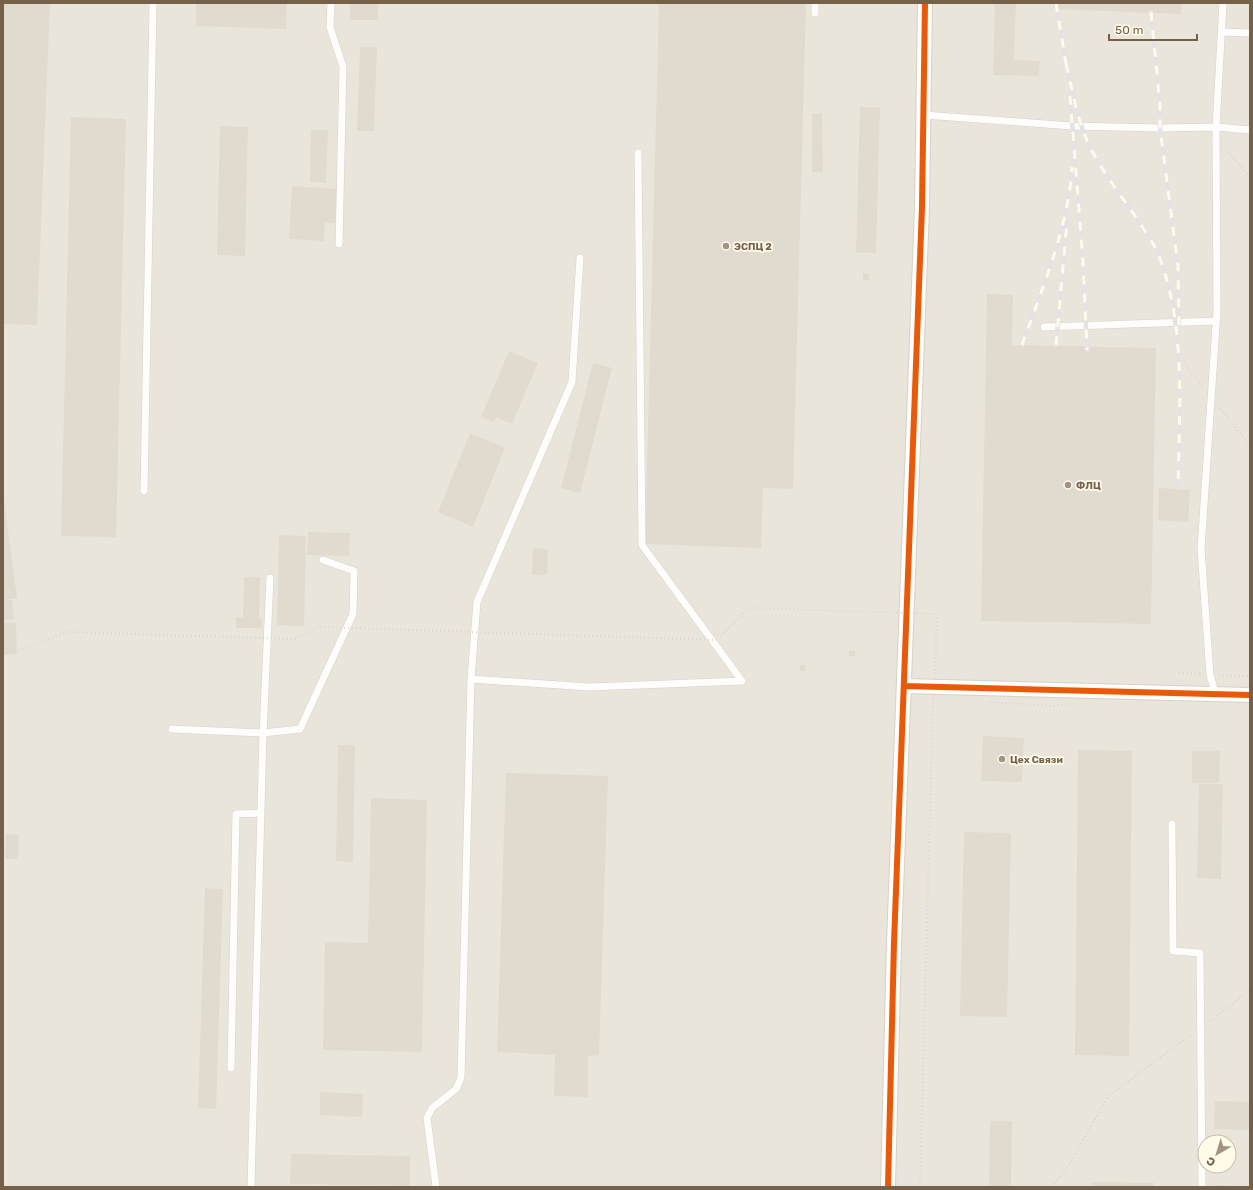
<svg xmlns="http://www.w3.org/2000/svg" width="1253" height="1190" viewBox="0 0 1253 1190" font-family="Rubik,sans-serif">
  <rect width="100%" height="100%" fill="#f7f4ea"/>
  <path fill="#eae5db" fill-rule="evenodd" d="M3,3h1247v1184h-1247zM1205,1142h24v24h-24z"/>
  <path fill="#e1dacf" d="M3,3h47l-13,322 -34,-1z
    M196,3h91l-1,26 -90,-3z
    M350,3h28v17h-28z
    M659,3h147l-13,486 -30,-1 -2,60 -116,-4z
    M995,3h21l-2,57 26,1 -1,15 -46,-1z
    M1056,3h126l-1,11 -126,-5z
    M360,47h17l-3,84h-17z
    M860,107h20l-4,146h-20z
    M822,113l1,59h-11v-58z
    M71,117l55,2 -10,418 -55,-1z
    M220,126l28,1 -3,129 -28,-1z
    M311,130h17l-2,53 -16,-1z
    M292,186l45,3 -2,34h-10l-1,18 -35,-2z
    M863,273l6,1v6h-6z
    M987,294l26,1 -1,50 144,3 -5,276 -170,-3z
    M509,351l29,12 -26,61 -16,-7 -2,5 -13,-5z
    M593,363l19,5 -32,125 -19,-5z
    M470,433l35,15 -32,79 -35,-15z
    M1159,488l31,2 -2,32 -30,-2z
    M3,493l14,105 -14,2z
    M308,532l42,1 -1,23 -42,-1z
    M279,535l27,1 -2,90 -27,-1z
    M533,548l15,1 -1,26h-15z
    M244,577h16l-1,42h3v9h-26v-11h7z
    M3,600h9l2,19 -11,1z
    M3,623h13l1,31 -14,1z
    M849,651h6v5h-6z
    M800,665h5v6l-5,-1z
    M983,736l41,2 -2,44 -41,-1z
    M338,745h17l-2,117 -17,-1z
    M1078,750l54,1 -3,305 -54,-1z
    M1192,751h28l-1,32h-27z
    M506,773l102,3 -9,279 -11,1v41l-34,-1 1,-41 -58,-3z
    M1199,784h24l-2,95 -24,-1z
    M371,798l56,2 -5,252 -99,-2 2,-108 43,1z
    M964,832l47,1 -4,184 -47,-1z
    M6,834l13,1 -1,24h-13z
    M205,888l18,1 -7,220 -18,-1z
    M320,1092l43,2 -1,23 -42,-2z
    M1215,1101l35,1v28l-36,-1z
    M990,1121h22l-1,66h-22z
    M291,1154l119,2v30l-120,-2z
    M1092,1182l62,1v4h-62z
    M1214,1185l24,1v1h-24z"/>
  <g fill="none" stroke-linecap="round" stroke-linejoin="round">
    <defs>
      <path id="lane" d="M331,3l-1,24 13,40 -4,177
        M815,13v-10
        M1222,32l28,1
        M924,115l148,11 88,2 56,-1 34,3
        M638,153l4,392 100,136
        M1044,327l172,-6
        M144,491l9,-488
        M471,679l6,-77 95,-220 8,-124
        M1216,695l-6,-20 -9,-126 16,-238 -1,-184 7,-124
        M172,729l91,4 37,-4 53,-115 1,-43 -31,-11
        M1172,824l1,127 27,2 2,234
        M231,1068l5,-254 25,-1
        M251,1187l12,-454 7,-155
        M436,1187l-9,-69 5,-10 24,-19 5,-11 10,-399 118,8 153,-6"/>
      <path id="street" d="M904,686l346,9
        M888,1187l6,-244 28,-736 3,-204"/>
    </defs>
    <use href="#lane" stroke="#d6d1c8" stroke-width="8"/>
    <use href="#street" stroke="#d6d1c8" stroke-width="16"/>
    <path stroke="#dad4ce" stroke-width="2" stroke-dasharray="1 3" stroke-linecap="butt" d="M1226,149l24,28
      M1184,363l19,24
      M1220,408l30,38
      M720,636l29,-28
      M1175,672l26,2
      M935,674l2,-60
      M1219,675l31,1
      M990,702l63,4 22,-2
      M1210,1021l40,-31
      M920,1187l13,-489
      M1052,1187l18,-23 38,-68 84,-62"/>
    <use href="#lane" stroke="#fefdfc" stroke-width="7"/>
    <use href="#street" stroke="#fefdfc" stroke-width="14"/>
    <defs>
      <path id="rail" d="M1056,3l11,67
        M1151,12l9,94v22l18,138 1,59
        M1066,64c7,29 12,61 26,87 13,24 29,45 44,66 7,12 17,24 22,37 29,72 21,158 20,234
        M1070,96l13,165 4,89
        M1022,345c20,-56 47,-120 50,-178
        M1056,345l11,-123"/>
    </defs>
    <use href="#rail" stroke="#e5e2e4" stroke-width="4.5"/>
    <use href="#rail" stroke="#fffbeb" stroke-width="3" stroke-dasharray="9" stroke-linecap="butt"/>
    <path stroke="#dad4ce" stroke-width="2" stroke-dasharray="1 3" stroke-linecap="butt" d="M749,608l188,6
      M3,655l65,-23 227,7 24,-12 397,13"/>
    <defs>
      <path id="cycleway" d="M904,686l346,9
        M888,1187l6,-244 28,-736 3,-204"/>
    </defs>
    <use href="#cycleway" stroke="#fffbeb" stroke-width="8"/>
    <use href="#cycleway" stroke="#e8590c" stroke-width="6"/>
  </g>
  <g fill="#a29482" stroke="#fffbeb" stroke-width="1.5">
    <circle cx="726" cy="246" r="4"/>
    <circle cx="1068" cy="485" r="4"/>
    <circle cx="1002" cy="759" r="4"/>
  </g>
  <g text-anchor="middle" stroke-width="3.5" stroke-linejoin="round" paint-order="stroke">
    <g font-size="10" font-weight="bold" fill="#75614a" stroke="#fffbeb" text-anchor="start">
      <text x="734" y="250">ЭСПЦ 2</text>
      <text x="1076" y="489">ФЛЦ</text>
      <text x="1010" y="763">Цех Связи</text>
    </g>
  </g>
  <rect width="1253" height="1190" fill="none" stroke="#75614a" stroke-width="8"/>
  <g transform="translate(1217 1154) rotate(218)"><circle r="19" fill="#fffbeb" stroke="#c8bdab"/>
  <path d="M0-3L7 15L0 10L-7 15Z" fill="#a29482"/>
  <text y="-6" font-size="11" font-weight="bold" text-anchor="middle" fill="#75614a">С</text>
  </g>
  <path d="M1109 34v6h88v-6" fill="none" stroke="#75614a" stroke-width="2"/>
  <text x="1115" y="34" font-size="12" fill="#75614a" stroke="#fffbeb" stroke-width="3" paint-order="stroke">50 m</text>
</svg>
